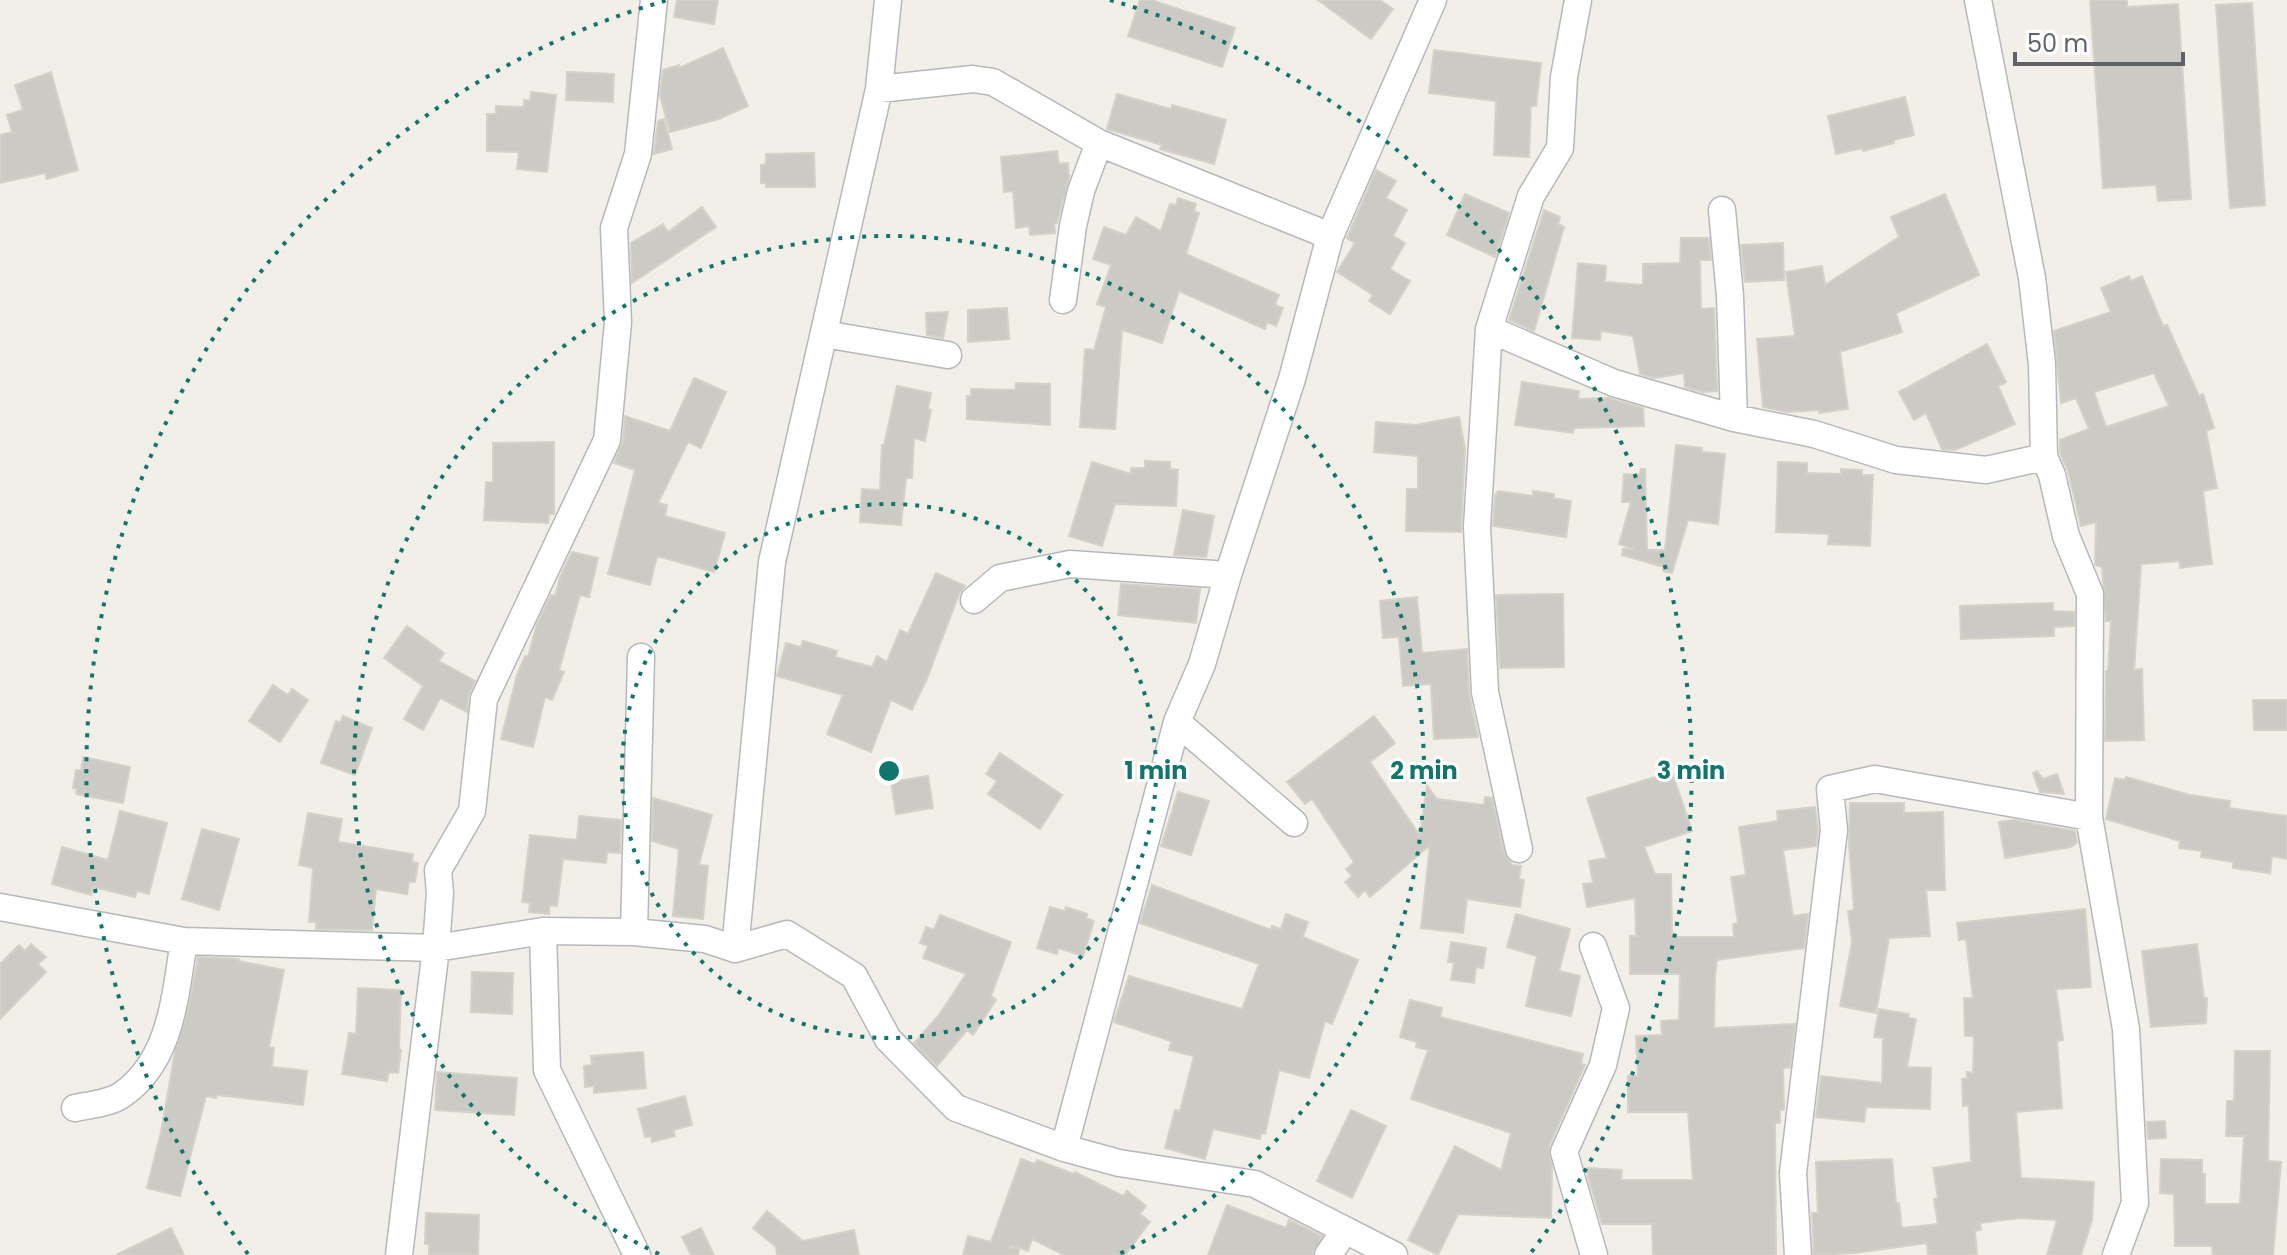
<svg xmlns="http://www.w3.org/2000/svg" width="2287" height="1255" viewBox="0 0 2287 1255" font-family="Poppins,sans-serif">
  <rect width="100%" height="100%" fill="#f1efe8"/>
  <path fill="#cccac5" stroke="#d6d1c6" stroke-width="2" fill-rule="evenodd" d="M677,0h41l-4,24 -40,-7z
    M1140,0h12l83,28 -13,39 -94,-31z
    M1318,0h62l13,9 -22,30z
    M2090,0h37v7l51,-3 13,195 -33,2 -2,-16 -53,3z
    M2252,3l13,202 -35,3 -14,-203z
    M723,48l25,58 -29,13 -49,13 -10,-36 3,-26 16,-5v3z
    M1434,50l107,13 -5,43h-5l-2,51 -35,-2 2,-54 -67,-8z
    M51,72l27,98 -31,9 -2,-6 -45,10v-48l12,-3 -5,-17 16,-5 -8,-25z
    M567,72l47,2 -1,28 -47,-2z
    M531,92l25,3 -9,77 -30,-3 2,-17 -32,-1v-37h9v-8l28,1v-7l6,1z
    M1117,94l54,15 1,-4 54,15 -12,44 -54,-15 2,-4 -55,-16z
    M1905,97l9,38 -20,5v3l-31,8 -1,-3 -26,6 -8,-38z
    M664,119l8,30 -18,5 4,-33z
    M1057,151l2,13 9,-1 1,14 -12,46 -3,1 1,9 -25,2 -1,-9 -13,2 -3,-37 -9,1 -3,-35z
    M814,153l1,34h-49v-4h-5v-18l5,-1v-10z
    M1376,170l20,11 -10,17 21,12 -14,26 12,7 -15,26 20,12 -20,33 -21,-13 4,-6 -36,-23 18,-29 -8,-5z
    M1465,194l44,19 -14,44 -48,-22z
    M1945,194l34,81 -83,38 6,19 -62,20 8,57 -29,4v-3l-32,2 -24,-5 -6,-68 38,-3 -9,-64 36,-6 3,19 74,-48 -8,-20z
    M1178,198l18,6 -2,7 5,2 -13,41 93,41 -4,10 8,3 -7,18 -9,-4 -2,7 -86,-38 -17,52 -40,-13 -7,99 -35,-2 5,-78 9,1 12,-43 -9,-3 14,-39 -18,-6 11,-32 22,8 10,-18 25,14 9,-27 6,1z
    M702,207l14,20 -84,56 -1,-40 32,-19 5,8z
    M1544,210l16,7 -2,7 6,3 -30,104 -25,-11z
    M1681,238h28l2,22h-11l1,49 13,-1 3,83 -14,1 -18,-5 -1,-14 -30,5 -14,-4 -7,-38 -32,-5 -1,9 -28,-2 6,-75 28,3 -1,16 38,3v-21l37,-1z
    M1783,243l1,37 -39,2 -4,-37z
    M2129,276l2,5 11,-5 21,50 4,-1 32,71 4,-2 11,34 -8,3 11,57 -14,3 9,73 -32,4 -1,-7 -38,3 -7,106 8,-1 2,71 -39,1 1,-70h2l3,-50h-5l-4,-54 -7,-2 1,-43 -15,4 -13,-55 -8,-18v-13l29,-11 -13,-31 -15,5 -7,-72 57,-19 -10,-24zM2154,373l15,33 -63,21 -12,-35z
    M1007,308l2,31 -41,3v-32z
    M948,312l-5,26 -16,-3 -1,-22z
    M1987,344l19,38 -8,4 17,38 -60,26 -13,-1 -16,-36 -12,7 -15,-28z
    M694,378l32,14 -25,56 -13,-6 -30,61 9,2 -2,11 60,17 -11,39 -57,-16 -7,29 -42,-11 27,-104 -21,-7 9,-21 2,-26 45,15z
    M1522,382l57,9 -1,8 30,-1 35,10 1,18 -70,2 -1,5 -58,-8z
    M1016,383l34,1v41l-83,-6v-23h4v-7l44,1z
    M897,386l34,7 -3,16 3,1 -6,31 -11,-3 -2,40h-6l-5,47 -41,-3 2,-33 18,1 2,-45h2z
    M1459,417l6,32 -4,83 -55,-1 1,-42h11v-33l-44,-4 2,-30 40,3z
    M554,442v72h-5l-1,9 -64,-3 2,-38 7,1v-40z
    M1676,445l26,3v4l23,2 -7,70 -30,-4 -16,53 -9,-2 1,-4 -42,-12 1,-6h11l-15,-5 12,-42h-9l2,-28 15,1 2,-6h4l2,81h18z
    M1145,461l25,1v7l8,1 -2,36 -61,-2 -13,42 -33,-10 23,-74 39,12v-6h14z
    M1778,462l29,1v10l34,1v-5l21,1v5h11l-3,71 -42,-2 1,-10 -53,-2z
    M1498,491l35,5v-5l21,3v4l17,3 -5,36 -73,-11 2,-30z
    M1183,510l31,6 -8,41 -32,-2z
    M572,552l26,6 -9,39 -9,-2 -21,75 5,2 -12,28 -7,-3 -12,50 -32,-8 16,-64 8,-19 3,1 9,-33 14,-29 4,1 5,-19z
    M936,573l29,13 -6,8 -33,87 -14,29 -21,-10 -20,52 -44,-18 16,-39 -66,-19 9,-33 15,4 2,-6 34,10 -2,6 37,10 5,-11 10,6 13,-32 8,4z
    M1121,584l79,5 -4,34 -78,-8z
    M1563,594l1,73 -64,1 -4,-73z
    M1417,597l5,56 45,-4 2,44 9,44 -44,2 -3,-55 -28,2 -4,-49 -16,1 -3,-37z
    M2053,603v8l21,1v14l-20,1v9l-93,3 -1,-33z
    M407,626l37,27 -5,8 36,20 -7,16 -1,15 -27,-14 -17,32 -19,-11 19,-33 -39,-28z
    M273,685l15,10 4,-6 16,11 -28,42 -31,-21z
    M2253,700h34v30h-33z
    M343,716l29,12 -17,47 -34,-12 15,-42 4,2z
    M1374,716l21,27 -25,19 50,74 7,-50 10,13 47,6 1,-8 7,1 12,55 8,12 9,1 -2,13 5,1 -4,27 -53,-8 -4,34 -42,-5 9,-83 -60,52 -5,-7 -7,7 -13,-15 7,-6 -6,-7 8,-7 -42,-63 -7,5 -18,-22z
    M1000,753l62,42 -22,34 -52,-35 9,-13 -11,-7z
    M83,757l47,10 -7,36 -47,-9 1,-5 -4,-1 3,-18 5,1z
    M2037,771l6,8 14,-5 7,20 -24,-2 -7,-19z
    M1672,772l20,59 -48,16 11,27h16l1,63h62l-1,-13 5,-1 -7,-46 15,-2 -7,-48 39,-6 -1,-10 38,-4 3,23 -2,16 -33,4 10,66 15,-2 -4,34 -87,12 -2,15 -1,53 81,-4 -5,43 -7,1 1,42h-4v13h-5l1,132h-123l-1,-31h-50l-14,-48v-8l34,2 -1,10h72l-5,-68h-60v-36h10l-2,-40 26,-1 -1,-14 18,-1 1,-46h-50v-38h6l-1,-38 -48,9 -4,-23 10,-1 -4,-22 18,-3 -20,-60z
    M928,776l5,32 -37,6 -5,-32z
    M2126,777l64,18 40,6 -1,7 58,8v43l-15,-3 -2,17 -37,-5v-6l-32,-5 1,-6 -23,-3 1,-7 -74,-22 9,-41 10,2z
    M1178,792l31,9 -18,54 -30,-9z
    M653,798l59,17 -13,50 9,1 -5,53 -30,-3 6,-67 -27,-8z
    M1850,803h54v10l39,-1 2,78h-19l4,46 -41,2 -13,75 -36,-7 12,-64 -4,-31 6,-1 -5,-67z
    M120,811l47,12 -18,71 -12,-3 -2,6 -42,-10 -2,8 -39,-11 10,-37 46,13z
    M308,813l34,6 -4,23 75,12 -1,8 6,1 -3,19h-6l-2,12 -31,-5 -4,41 -56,-1v-7h-7l4,-54 -14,-3z
    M579,816l42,4 -1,33 -13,-1 -1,11 -43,-4 -6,47 -7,-1 -1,9 -20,-2 1,-9 -8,-1 8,-67 47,5z
    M2014,820l61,11 2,11 -6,5 -66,11 -6,-36z
    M202,829l37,10 -20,71 -37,-11z
    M1152,885l119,45 1,-4 9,3 5,-15 22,8 -5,15 55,23 -26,64 -7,-3 -16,57 -30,-8 -14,64 -4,-1 -1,6 -47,-10 -8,30 -40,-11 10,-38 5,1 14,-55 -25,-6 2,-9 -57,-19 15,-46 113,33 17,-45 -119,-41z
    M1050,907l15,4 1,-4 21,7 -1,4 8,3 -11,35 -25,-8 -1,6 -20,-6z
    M2085,909l6,78 -35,2 7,51 -6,1 5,67 -46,4 5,66 73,4 -2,38 -11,35h-34l10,-35 -37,-2 -40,5 1,7 -6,1 2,24h-49l-1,-12 -72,10 -41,2 -2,-42h6l-2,-51 76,-3 4,44h3l3,25 36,-4 -4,-25 4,-1 -5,-30 38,-6 -2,-50 -1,-7 -5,1 -1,-27 5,-1v-6l6,1 1,-37h-9l-1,-38h9l-7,-59 -7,1 -2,-17z
    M1516,914l54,15 -11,42 21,5 -9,40 -45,-10 11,-50 -30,-9z
    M940,915l71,27 -20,54 5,4 -23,35 -6,-5 -30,36 -23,-23 25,-28 27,-41 -43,-16 5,-12 -8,-3 6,-16 8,3z
    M1451,942l35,6 -3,20 -7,-1 -2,16 -23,-3 3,-17 -6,-1z
    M31,944l15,13 -8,7 8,8 -46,47v-55l19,-19 6,6z
    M2197,944l7,54h3l-1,25 -55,4 -9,-76z
    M198,957l41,2v2l45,9 -15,77 5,1 -2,19 35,4 -4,34 -86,-10 -1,3 -10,-2 -26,100 -33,-8 14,-56 14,-80 14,-45z
    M472,972l41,1 -1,41 -41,-2z
    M358,988l43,2 -2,59 2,1 -3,23 -9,-1 -2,9 -45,-7 7,-41 7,1z
    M1410,1000l32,8 -2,9 143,37 -2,10 4,1 -36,81 3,22 -1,50 -93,-4 -20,41 -30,-15 47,-94 46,24 10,-37 -100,-34 17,-49 -12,-3 1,-5 -17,-5z
    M1879,1009l30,5 -1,4 8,1 -9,48 24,1 -1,41 -64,-2 -2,15 -48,-5 5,-41 61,7 1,-45 -9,-1z
    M2235,1051h35l-2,110 13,1 -8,93h-60l-1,-9h-37l-1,-52 -14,-1 1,-34 41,1v14h3v30h35l4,-68h-18l1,-35h7z
    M643,1052l3,36 -52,5v-7l-9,1 -1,-21 8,-1 -1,-9z
    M437,1072l80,6 -3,37 -79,-5z
    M685,1096l7,29 -19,5 2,6 -23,6 -1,-6 -6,1 -7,-28z
    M1351,1110l35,16 -34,72 -35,-17z
    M2165,1121l1,17 -18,1 -1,-17z
    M1021,1159l14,5 2,-4 37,14 1,-2 48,24 4,-5 19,15 -6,8 10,8 -25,33h-61l-32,-16 -4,12 -17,-6 -1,2 9,2 -1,6h-55l5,-19 23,6z
    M1227,1205l59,23 3,-8 33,16 -10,19h-104z
    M767,1211l36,30 51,-11 5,25h-82l-1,-8 -23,-19z
    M426,1213l53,2 -1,40 -49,-1v-10h-4z
    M171,1228l13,27h-68z
    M701,1228l13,27h-23l-9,-18z"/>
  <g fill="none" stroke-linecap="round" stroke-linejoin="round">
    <defs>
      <path id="minor" d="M1978,0l54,278 10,86 2,93 8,18 14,61 24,58 -1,223 37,212 9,174 -19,52
        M879,89l94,-10 20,3 106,61 231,93
        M1722,210l8,86 4,122
        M1063,300l10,-74 8,-35 18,-48
        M1489,329l125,54 120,35 80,16 82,26 90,10 58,-13
        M824,334l124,21
        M974,600l26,-22 70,-14 158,11
        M1177,722l117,101
        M1519,849l-34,-157 -8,-165 12,-198 42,-133 29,-48 4,-71 14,-77
        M0,907l184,34 252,7 107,-17 91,1 71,7 30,10 52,-15 67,42 34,63 68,69 108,40 55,15 136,21 139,71
        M543,931l4,139 90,185
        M634,932l7,-275
        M1593,946l23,62 -13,57 -39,87 30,103
        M735,949l37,-387 107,-473 9,-89
        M75,1108c14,-3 37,-5 48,-14 49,-35 52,-99 61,-153
        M1064,1148l113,-426 25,-58 26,-89 64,-196 38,-143 103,-236
        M399,1255l37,-307 4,-55 -2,-23 34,-59 12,-112 123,-259 11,-118 -4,-94 24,-74 16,-154
        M1328,1255l17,-24
        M1798,1255l-5,-82 41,-343 -4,-41 45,-10 214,38"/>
    </defs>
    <use href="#minor" stroke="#b5b8bc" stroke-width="29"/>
    <use href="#minor" stroke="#fff" stroke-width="26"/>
  </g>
  <g fill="none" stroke="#0f766e" stroke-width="4" stroke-dasharray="4 8">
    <circle cx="889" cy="771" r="267"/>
    <path d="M659 1254A535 535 0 1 1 1119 1254"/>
    <path d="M248 1254A802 802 0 0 1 668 0M1110 0A802 802 0 0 1 1530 1254"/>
  </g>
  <circle cx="889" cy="771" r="12" fill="#0f766e" stroke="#fff" stroke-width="4"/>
  <g font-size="24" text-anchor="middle" font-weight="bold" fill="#0f766e" stroke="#fff" stroke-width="6" stroke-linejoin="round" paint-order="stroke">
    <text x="1156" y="779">1 min</text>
    <text x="1424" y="779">2 min</text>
    <text x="1691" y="779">3 min</text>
  </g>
  <path d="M2015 52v12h168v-12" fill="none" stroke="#5f6368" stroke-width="4"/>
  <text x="2027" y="52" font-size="24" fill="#5f6368" stroke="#ffffff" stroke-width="6" paint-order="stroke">50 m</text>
</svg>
